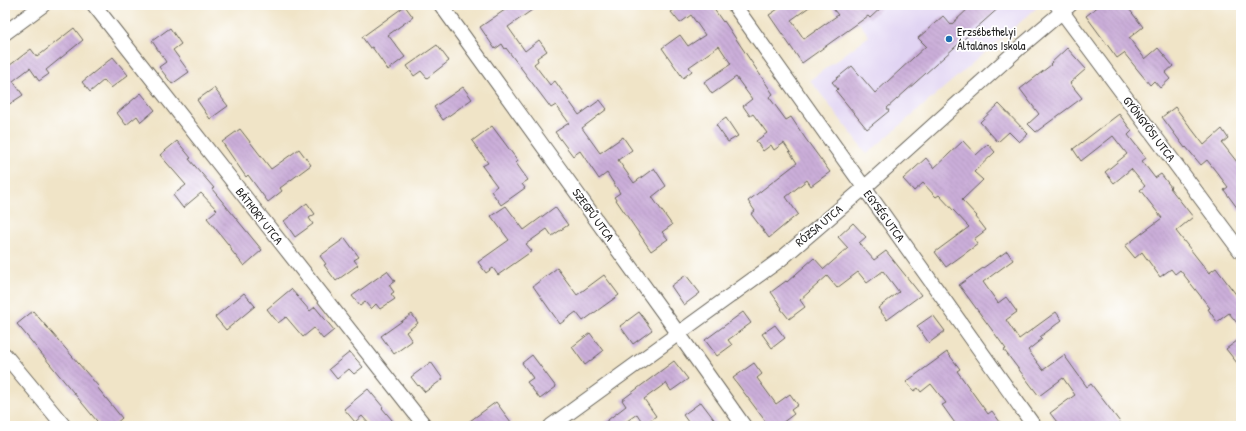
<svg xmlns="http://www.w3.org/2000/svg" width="1246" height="431" viewBox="0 0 1246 431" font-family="'Patrick Hand',sans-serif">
  <defs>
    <pattern id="building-back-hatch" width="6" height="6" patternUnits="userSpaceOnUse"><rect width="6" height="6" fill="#cbaed9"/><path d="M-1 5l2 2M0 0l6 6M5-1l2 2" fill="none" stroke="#ae95ba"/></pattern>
  </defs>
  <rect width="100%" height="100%" fill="#fff"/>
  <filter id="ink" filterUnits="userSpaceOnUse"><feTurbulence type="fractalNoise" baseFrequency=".025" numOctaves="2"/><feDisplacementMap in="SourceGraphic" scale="8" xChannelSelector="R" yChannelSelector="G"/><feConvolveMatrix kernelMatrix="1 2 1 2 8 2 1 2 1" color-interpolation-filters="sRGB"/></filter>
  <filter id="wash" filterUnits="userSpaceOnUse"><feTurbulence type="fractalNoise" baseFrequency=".012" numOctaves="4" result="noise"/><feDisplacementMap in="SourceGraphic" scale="16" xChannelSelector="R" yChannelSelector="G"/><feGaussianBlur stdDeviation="0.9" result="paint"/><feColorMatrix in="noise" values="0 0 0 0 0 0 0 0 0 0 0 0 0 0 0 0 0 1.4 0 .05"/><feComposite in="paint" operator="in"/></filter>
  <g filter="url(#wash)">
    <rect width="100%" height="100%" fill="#f0e4c7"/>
    <path fill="#e1d4f3" d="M851,5h189l-173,149 -57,-74 59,-44 -21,-28z"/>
    <g id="blocks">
      <path fill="url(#building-back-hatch)" d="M512,5h27l-31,22 17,24 14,-11 8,11 -10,7 1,3 -4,3 16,21 5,-4 24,34 21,-15 7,9 -25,19 18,25 23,-16 9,13 -14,10 16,23 20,-15 12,18 -14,11 20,28 -10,7 6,7 -17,12 -37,-54 6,-4 -13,-20 -8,6 -19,-28 -7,5 -18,-24 14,-9 -13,-18 -5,3 -45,-60 -1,1 -3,-5 -7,5 -15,-22z
        M681,5h30l12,17 1,-1 49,73 -4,3 17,23 5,-3 14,21 25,34 -19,14 -4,-6 -21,17 12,17 -29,24 -18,-24 4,-3 -7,-10 49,-38 -13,-20 -10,7 -3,-5 -8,6 -7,-10 11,-8 -14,-19 -3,2 -7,-10 9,-7 -16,-22 -24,17 -8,-12 27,-18 -12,-18 -30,21 3,4 -9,7 -21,-30 18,-13 8,11 17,-11 -14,-20 -11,8 -9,-11z
        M784,5h28l-21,15 13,19 34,-24 -8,-10h54l-14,13 -2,-2 -66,47 -33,-48z
        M972,5h30l-115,103 2,3 -22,18 -31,-38 2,-2 -6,-7 20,-16 23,27 51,-47 -8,-8 25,-22 8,9z
        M1100,5h26l17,22 -14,11 16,21 13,-11 15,18 -8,7 5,6 -10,9 -6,-7 -4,4 -26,-32 -7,5 -31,-42z
        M405,6l8,11 -25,18 17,22 -17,13 -16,-23 -2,1 -8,-11z
        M74,28l9,12 -37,30 3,4 -10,7 -9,-13 -17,13 10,14 -18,12v-38l26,-20 6,8z
        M170,28l11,16 -8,6 16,22 -17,12 -13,-17 7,-5 -14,-21z
        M437,45l12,16 -22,17 -6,-7 -7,5 -7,-10z
        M1067,48l19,21 -16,14 12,15 -46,34 -8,-8 11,-10 -19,-25 31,-24 -1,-1z
        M113,57l15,18 -17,13 -7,-8 -14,12 -8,-10z
        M463,87l9,12 -29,21 -9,-13z
        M214,88l14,18 -18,13 -13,-19z
        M141,93l14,17 -14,12 -4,-6 -11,9 -9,-12z
        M999,104l29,30 -9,8 -10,-10 -11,10 -18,-20z
        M1175,107l29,38 18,-16 6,9 -6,5 19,24v46l-17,-23 4,-3 -21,-27 -6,5 -15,-18 -1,1 -23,-31z
        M1119,114l13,17 -4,4 18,23 -4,3 13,17 6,-4 10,13 -1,1 23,29 -17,14 33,42 7,-5 25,33v27l-12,-15 -12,9 -9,-13 2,-1 -30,-38 -5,4 -4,-5 -11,8 -18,-25 -7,6 -10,-12 37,-28 -22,-28 5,-4 -14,-17 -17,14 -9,-11 22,-18 -14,-18 -32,25 -8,-12z
        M726,118l12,18 -10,6 -12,-17z
        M492,126l26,35 -2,2 12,17 -6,4 3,4 -24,17 -10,-14 6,-5 -15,-20 6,-3 -16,-22z
        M240,129l31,40 28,-20 12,16 -31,23 2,3 -14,11 -20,-27 -2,2 -24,-35z
        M177,141l14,17 -2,1 25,29 -2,1 50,61 -18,16 -13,-16 1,-1 -25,-31 10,-8 -16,-17 -18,15 -10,-13 13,-10 -26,-30z
        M963,141l13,14 12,-11 7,8 -21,20 9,8 -21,20 15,16 -1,1 10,13 -12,9 4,5 -32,23 -11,-15 34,-25 -30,-32 -3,2 -13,-14 -9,8 -11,-12 23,-21 8,10z
        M307,203l8,11 -6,4 4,6 -18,13 -11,-16z
        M506,206l18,24 31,-23 13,18 -16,11 -5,-7 -21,15 6,7 -34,24 -5,-7 -7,5 -8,-11 31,-22 -18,-24z
        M853,223l13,14 -7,6 15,17 12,-9 35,44 -34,25 -9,-12 21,-16 -16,-21 -16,12 -9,-11 -21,16 -10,-12 -27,24 5,7 -16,12 -8,-10 1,-1 -11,-16 15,-11 1,1 27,-24 10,11 24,-21 -10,-11z
        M345,238l14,19 -5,3 4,5 -22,16 -12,-16 2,-1 -6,-8z
        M1007,251l6,9 -30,22 15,21 8,-6 11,15 -11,8 13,19 37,-27 6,8 -22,17 2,2 -14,11 15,20 21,-15 23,32 4,-3 32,42h-63l-10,-13 25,-18 -12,-17 -24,18 -35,-46 2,-1 -47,-64z
        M557,268l20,27 27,-20 15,20 -36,26 -7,-9 -16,12 -27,-38z
        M387,271l8,10 -6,4 5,7 -3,2 4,5 -15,10 -4,-5 -5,5 -6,-7 -5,4 -8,-10z
        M686,275l14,18 -16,12 -13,-19z
        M291,289l19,22 5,-4 19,23 -11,9 -9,-11 -11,9 -17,-20 -8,6 -11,-14z
        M244,293l11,13 -29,24 -11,-13z
        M33,311l65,75 -1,1 25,31 -9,8h-12l-84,-102z
        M639,312l13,18 -19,14 -13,-18z
        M743,312l8,11 -23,17 4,5 -15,11 -12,-16z
        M412,314l6,9 -12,9 6,9 -18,13 -13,-18z
        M933,315l12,16 -16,12 -12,-17z
        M775,325l10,13 -13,10 -10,-14z
        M590,333l13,18 -18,14 -13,-18z
        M1241,338v30l-15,-19z
        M350,352l13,15 -9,7 -5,-5 -12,10 -8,-10z
        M947,352l13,17 -3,2 31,43 4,-3 11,15h-46l-15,-21 4,-2 -15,-19 -10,8 -3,-4 -4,3 -8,-9z
        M532,355l24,32 -16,12 -13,-17 6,-4 -11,-15z
        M674,361l14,18 -17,12 -5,-8 -22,16 12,17 -12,9 -7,-11 -17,12h-20l26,-20 -4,-6z
        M431,362l12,17 -18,13 -6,-7 -1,1 -7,-9z
        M754,363l8,11 -5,4 19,26 14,-10 8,11 -7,5 3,4 -16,12h-9l-36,-48z
        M368,389l15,18 -1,1 15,18h-26l-9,-10 -7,6 -11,-13z
        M496,402l15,20 -6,4h-42z
        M701,402l18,24h-28l-8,-11z"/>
    </g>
  </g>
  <g filter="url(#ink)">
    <use href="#blocks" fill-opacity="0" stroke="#666258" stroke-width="1"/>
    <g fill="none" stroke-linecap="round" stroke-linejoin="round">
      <defs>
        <path id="minor" d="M94,5l331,421
          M441,5l237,328 66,93
          M734,5l300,421
          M1057,5l184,247
          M5,33l38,-28
          M5,355l59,71
          M551,426l230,-167 83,-71 154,-139 52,-44"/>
      </defs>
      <use href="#minor" stroke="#666258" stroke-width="16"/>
      <use href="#minor" stroke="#fff" stroke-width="14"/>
    </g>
  </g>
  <circle fill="#1f6fb2" stroke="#fff" stroke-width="1.5" cx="949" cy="39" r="4"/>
  <g text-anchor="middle" stroke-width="3.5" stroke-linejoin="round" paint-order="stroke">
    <g font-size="12" fill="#1c1c1c" stroke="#fff" text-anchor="start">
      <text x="957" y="36">Erzsébethelyi<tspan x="957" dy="14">Általános Iskola</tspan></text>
    </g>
    <g font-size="12" fill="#1c1c1c" stroke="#fff">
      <text transform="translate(1149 129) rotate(53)" y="4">GYÖNGYÖSI UTCA</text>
      <text transform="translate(593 215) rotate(54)" y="4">SZEGFŰ UTCA</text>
      <text transform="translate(259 216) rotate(52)" y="4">BÁTHORY UTCA</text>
      <text transform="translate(884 216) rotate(54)" y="4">EGYSÉG UTCA</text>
      <text transform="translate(819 226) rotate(-40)" y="4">RÓZSA UTCA</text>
    </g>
  </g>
  <rect width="1246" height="431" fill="none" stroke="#fff" stroke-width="20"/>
</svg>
